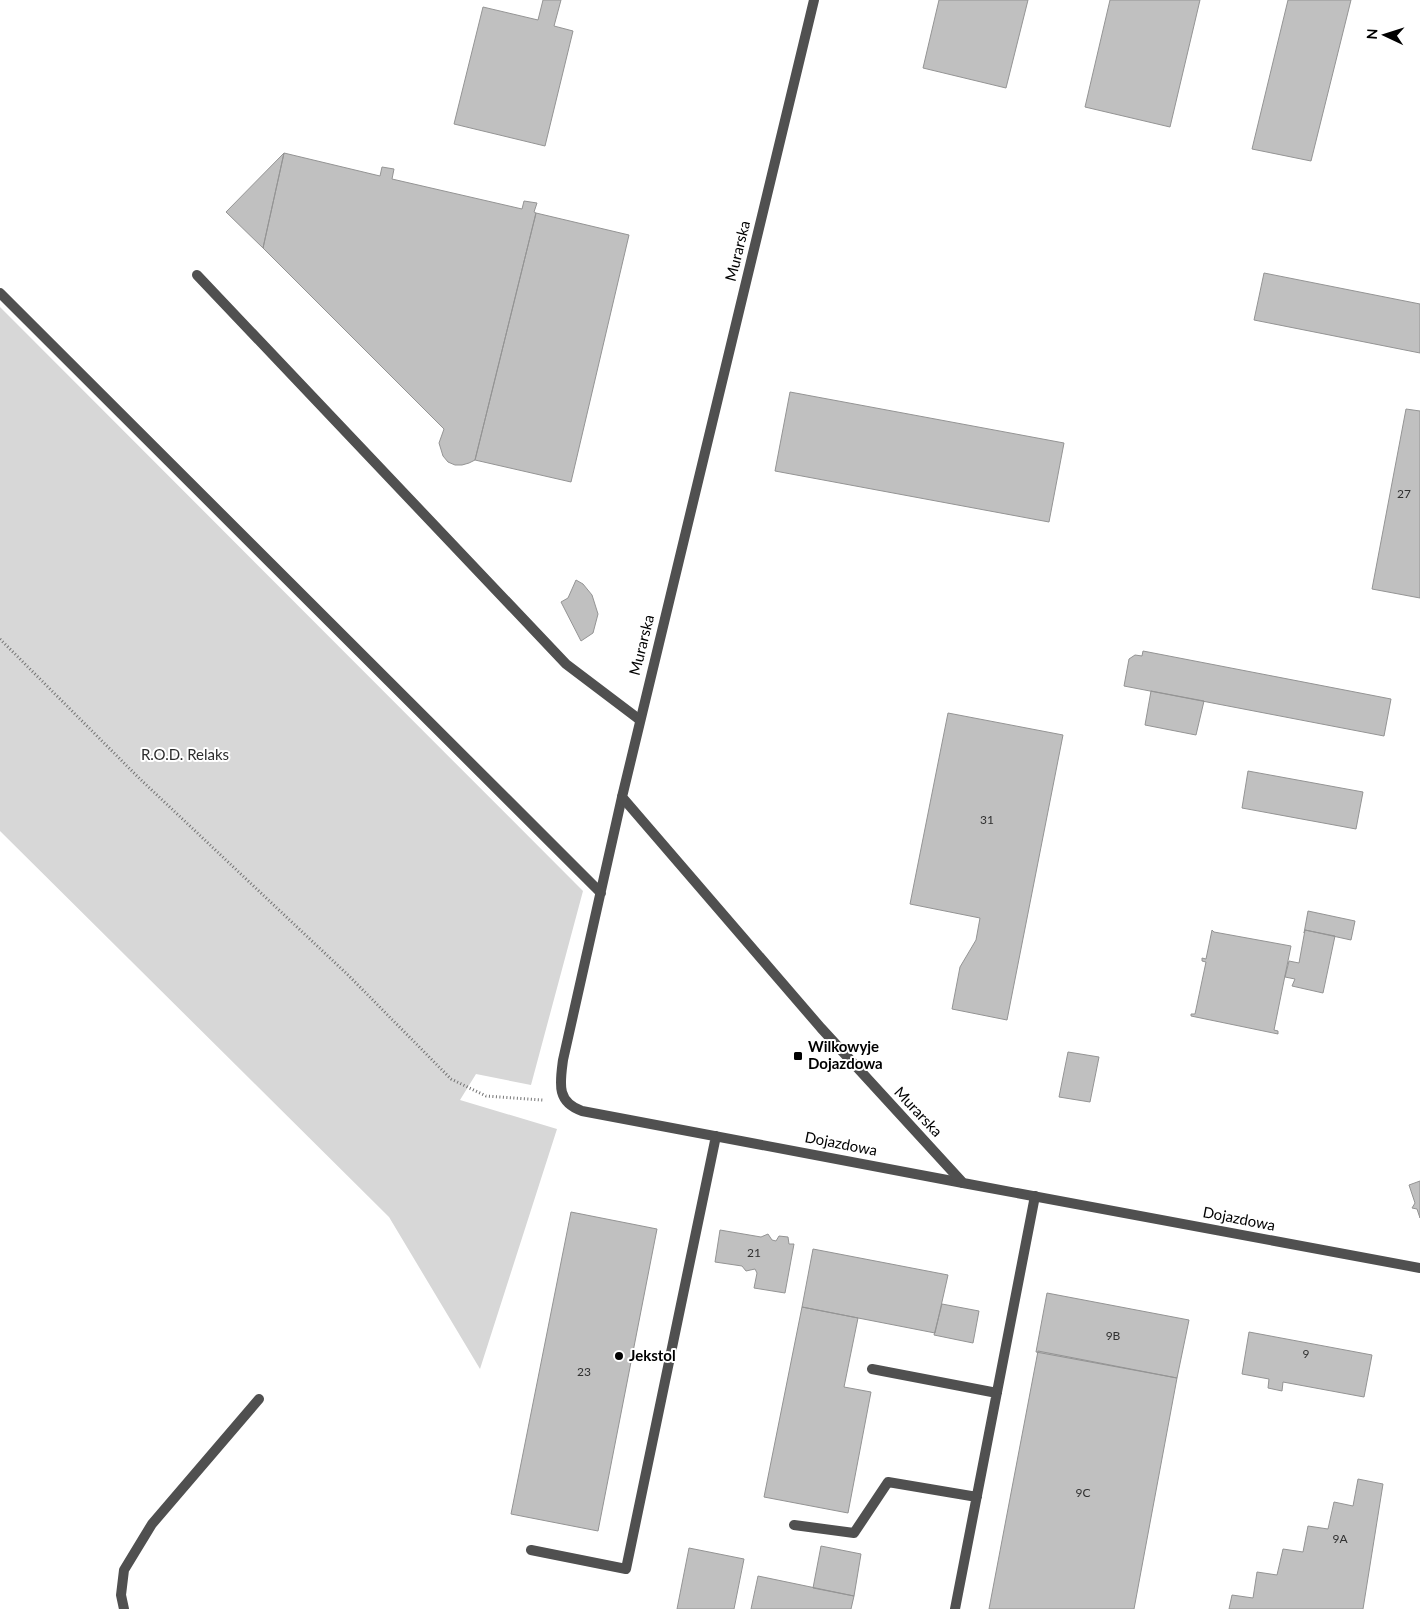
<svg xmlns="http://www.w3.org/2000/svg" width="1420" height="1609" viewBox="0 0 1420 1609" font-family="Lato,sans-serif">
  <rect width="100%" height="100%" fill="#fff"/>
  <path fill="#d7d7d7" d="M0,307l583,584 -52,194 -55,-11 -16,26 97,29 -77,240 -91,-152 -389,-386z"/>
  <path fill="#c0c0c0" stroke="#949494" d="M543,0h18l-7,26 19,5 -28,115 -91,-22 29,-117 55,13z
    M939,0h89l-22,88 -83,-20z
    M1110,0h90l-30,127 -85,-20z
    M1288,0h63l-40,161 -59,-12z
    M284,153l-21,95 -37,-36z
    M284,153l96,23 2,-9 12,2 -2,10 130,30 2,-8 13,2 -3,9 2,1 -61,247 -6,3 -7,2h-7l-7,-3 -5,-6 -4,-13 5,-14 -181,-181z
    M536,213l93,22 -58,247 -96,-22z
    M1264,273l156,31v49l-166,-33z
    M790,392l274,51 -15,79 -274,-51z
    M1406,409l14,2v187l-48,-9z
    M576,580l7,4 9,11 6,19 -5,19 -12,8 -20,-39 7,-4z
    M1143,651l248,48 -7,37 -260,-50 5,-27 6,-4 7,1z
    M1151,691l53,10 -8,34 -51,-10z
    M948,713l115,22 -56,285 -55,-11 8,-42 16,-27 4,-22 -70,-14z
    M1248,771l115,21 -7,37 -114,-21z
    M1308,911l47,10 -4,19 -46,-10 -1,3z
    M1212,930l2,2 77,14 -17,84 4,1v3l-87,-18v-2h4l11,-52 -4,-1v-3l4,1z
    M1305,930l30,6 -12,57 -31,-7 3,-7 -10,-2 4,-16 10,2z
    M1068,1052l31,5 -9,45 -31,-5z
    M1420,1181v37l-3,-9 -5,-1 3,-5 -6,-18z
    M571,1212l86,17 -59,302 -87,-17z
    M720,1230l41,7 7,-3 4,6 4,1 3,-5 9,1 1,7h5l-9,49 -31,-5 3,-15 -2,-4 -9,2 -4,-5 -27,-4z
    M813,1249l135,26 -13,58 -133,-26z
    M1047,1293l142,27 -12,58 -141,-26z
    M942,1304l37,7 -6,32 -39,-8z
    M802,1307l56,11 -14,69 27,5 -23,121 -84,-16z
    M1249,1332l123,23 -8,42 -81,-15 -1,9 -14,-3 1,-9 -27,-5z
    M1038,1351l139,27 -43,231h-145z
    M1358,1479l25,5 -20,125h-134l3,-14 21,3 4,-26 20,3 6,-26 20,3 5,-26 20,3 6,-27 19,4z
    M821,1546l40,8 -7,42 -41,-8z
    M689,1548l55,11 -10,50h-57z
    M758,1576l96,20 -3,13h-100z"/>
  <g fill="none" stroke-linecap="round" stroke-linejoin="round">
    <path stroke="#727272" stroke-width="3" stroke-dasharray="1 2.5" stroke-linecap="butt" d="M0,639l140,140 208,196 103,104 35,17 57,4"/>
    <path stroke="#505050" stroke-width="10" d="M197,275l369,389 74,56
      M0,293l601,600
      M622,797l-59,263c-3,23 -7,42 19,51l381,72
      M872,1369l125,24
      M794,1525l60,8 34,-51 89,15
      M531,1550l95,19 90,-433
      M124,1609l-3,-14 3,-25 28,-46 107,-125
      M955,1609l80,-413"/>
    <path stroke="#505050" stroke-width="10" d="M814,0l-192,797 199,231 142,155 457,85"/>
  </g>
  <g fill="#000" stroke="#fff" stroke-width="2">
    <rect x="793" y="1051" width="10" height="10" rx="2.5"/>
    <circle cx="619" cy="1356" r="5"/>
  </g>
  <g text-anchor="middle" stroke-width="4" stroke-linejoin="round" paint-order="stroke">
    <g font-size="12" fill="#303030">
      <text x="1404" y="498">27</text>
      <text x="987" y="824">31</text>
      <text x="754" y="1257">21</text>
      <text x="1113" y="1340">9B</text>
      <text x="1306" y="1358">9</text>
      <text x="584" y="1376">23</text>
      <text x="1083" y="1497">9C</text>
      <text x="1340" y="1543">9A</text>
    </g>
    <g font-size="15" fill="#000" stroke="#fff">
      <text transform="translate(738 251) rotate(-76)" y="5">Murarska</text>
      <text transform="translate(642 645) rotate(-76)" y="5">Murarska</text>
      <text transform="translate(918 1112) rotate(47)" y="5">Murarska</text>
      <text transform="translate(841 1144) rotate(11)" y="5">Dojazdowa</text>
      <text transform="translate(1239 1219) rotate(11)" y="5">Dojazdowa</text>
    </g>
    <g font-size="15" fill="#2e2e2e" stroke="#fff">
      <text x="185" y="760">R.O.D. Relaks</text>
    </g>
    <g font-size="15" font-weight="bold" fill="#000" stroke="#fff" text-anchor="start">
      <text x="808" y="1052">Wilkowyje<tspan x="808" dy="17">Dojazdowa</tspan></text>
      <text x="629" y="1361">Jekstol</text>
    </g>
  </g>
  <g transform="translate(1385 35) rotate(274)" stroke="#ffffff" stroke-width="4" paint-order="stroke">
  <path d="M0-4L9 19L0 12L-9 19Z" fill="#000000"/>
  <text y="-8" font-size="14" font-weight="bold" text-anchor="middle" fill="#000000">N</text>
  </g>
</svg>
